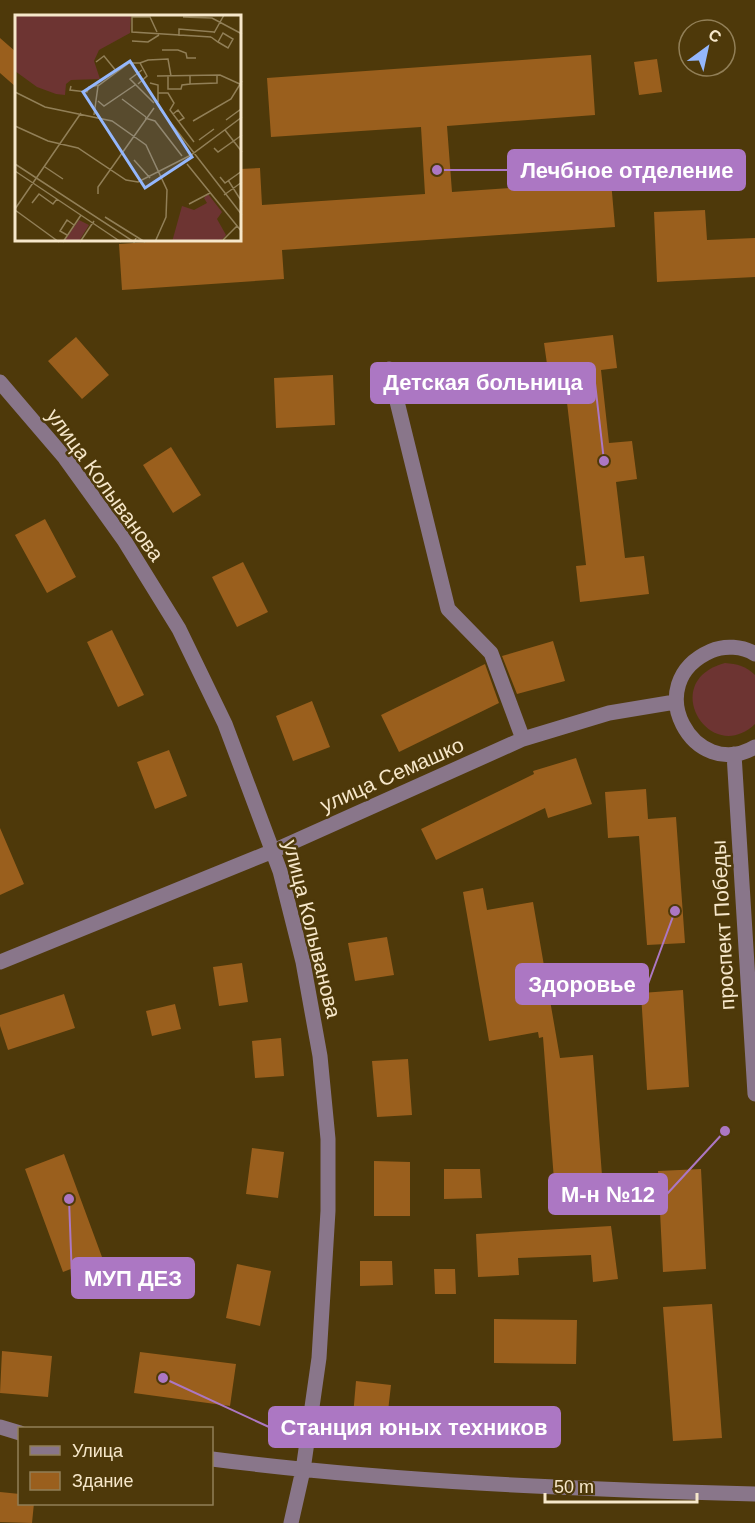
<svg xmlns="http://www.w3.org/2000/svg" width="755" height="1523" viewBox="0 0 755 1523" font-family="Helvetica,sans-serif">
  <rect width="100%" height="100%" fill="#4e390a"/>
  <path fill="#6d3432" d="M725,663c12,1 21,3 30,12v49c-45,43 -98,-43 -30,-61z"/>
  <path fill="#9a5f1d" d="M0,38l16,14v35l-16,-14z
    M591,55l4,60 -148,11 5,66 159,-11 4,46 -333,23 2,29 -162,11 -3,-46 57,-4h64v-71l20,-1 2,37 163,-11 -4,-67 -150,10 -4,-59z
    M657,59l5,33 -23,3 -5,-33z
    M705,210l2,30 48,-2v39l-98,5 -3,-70z
    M613,335l4,33 -16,2 8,73 23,-2 5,38 -21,3 9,76 19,-2 5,38 -69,8 -4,-36 10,-1 -22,-188 -15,1 -5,-35z
    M76,337l33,38 -27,24 -34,-38z
    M333,375l2,50 -59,3 -2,-50z
    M171,447l30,48 -28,18 -30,-48z
    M45,519l31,58 -29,16 -32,-58z
    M243,562l25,50 -31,15 -25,-50z
    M112,630l32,65 -26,12 -31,-65z
    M553,641l12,40 -48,13 -15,-38z
    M485,664l14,39 -100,49 -18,-37z
    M312,701l18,46 -37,14 -17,-45z
    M169,750l18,46 -32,13 -18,-47z
    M576,758l16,46 -44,14 -3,-10 -109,52 -15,-31 113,-55 -1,-3z
    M646,789l2,30 28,-2 9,126 -38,2 -8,-109 -31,2 -3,-46z
    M0,828l24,56 -24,11z
    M483,888l4,22 46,-8 27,156 33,-3 10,134 -48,4 -12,-156 -4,1 -1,-6 -49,9 -26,-149z
    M387,937l7,38 -39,6 -7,-38z
    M242,963l6,39 -29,4 -6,-39z
    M683,990l6,97 -42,3 -6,-97z
    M64,994l11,34 -67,22 -8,-24v-11z
    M175,1004l6,25 -29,7 -6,-25z
    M281,1038l3,38 -29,2 -3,-37z
    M408,1059l4,56 -35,2 -5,-56z
    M252,1148l32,4 -6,46 -32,-4z
    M64,1154l38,103 -39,15 -38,-103z
    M374,1161l36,1v54h-36z
    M444,1169h36l2,29 -38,1z
    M701,1169l5,100 -43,3 -5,-101z
    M611,1226l7,53 -25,3 -2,-27 -73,3 1,17 -41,2 -2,-43z
    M360,1261h32l1,24 -33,1z
    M237,1264l34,7 -11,55 -34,-8z
    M434,1269h21l1,25h-21z
    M712,1304l10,134 -49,3 -10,-134z
    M494,1319l83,1 -1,44 -82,-1z
    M2,1351l50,5 -4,41 -48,-4z
    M140,1352l96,12 -6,42 -96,-13z
    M356,1381l35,4 -4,35 -34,-4z
    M0,1492l20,2v9h14l-2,20 -32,-1z"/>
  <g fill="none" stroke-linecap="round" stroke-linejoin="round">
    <path stroke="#89768a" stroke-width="15" d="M389,369l59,240 43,44 32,86
      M0,382l65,76 59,82 55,89 46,95 55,147 23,91 17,94 8,83v72l-9,147 -16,112 -12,53
      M755,654c-12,-8 -31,-9 -44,-3 -73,32 -17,132 44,96
      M734,754l21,340
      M0,962l273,-111 250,-112 86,-26 66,-11
      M0,1427l20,6
      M212,1459c179,23 362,30 543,35"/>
  </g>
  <g text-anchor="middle" stroke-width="5" stroke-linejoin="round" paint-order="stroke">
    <g font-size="21" fill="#f6e7ca" stroke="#4e390a">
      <text transform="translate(105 485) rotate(54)" y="7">улица Колыванова</text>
      <text transform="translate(392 775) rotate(-24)" y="7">улица Семашко</text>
      <text transform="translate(723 925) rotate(-93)" y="7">проспект Победы</text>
      <text transform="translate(312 929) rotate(76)" y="7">улица Колыванова</text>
    </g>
  </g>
  <g transform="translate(15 15)">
    <rect width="226" height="226" fill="#4e390a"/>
    <path d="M0,0h116l-1,18 -31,17 -5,11 6,18 -29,1 -5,4 -1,11 -9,-1 -19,-7 -22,-16zM193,179l14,18 -5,7 9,16 -5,6 -4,-2 3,2 -48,1 10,-36 12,4 13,-7 -3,-5zM64,205l10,5 -10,16h-15z" fill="#6d3432"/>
    <path fill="none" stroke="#917f57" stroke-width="1.5" d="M168,2l29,1 30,16M142,17l-7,-15h-18v15l79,5M199,18l10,-18M164,21v-7l35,3M196,22l7,5 10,6 5,-9 -10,-6 -5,9M117,26l16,1 11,-7M147,35h16l8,3 1,5h9M81,47l8,-6 13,16M127,55l-12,9 24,24M142,61l63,-1 22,10M153,61v13h13l1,-4 8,-1v-8M135,68l8,2v17M123,69l9,-8 -7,-13 8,-3 20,-1 3,17M175,69l27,-1v-8M56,71l-1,4 17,2 2,-5 10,-2M0,77l30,15 67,14 34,24 21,45 -1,27 -11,25M143,78h10l6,10 -4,7 24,32M107,84l24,18M83,86l6,5 31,-21M145,94l82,106M158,99l5,-4 6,8 -5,3M79,100l4,-29 31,-23h11M130,103l10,3 27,35M211,105l15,-11M178,106l38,-22 11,-18M0,111l33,15 30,7 48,32 12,2 53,-27 51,-38M210,115l17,22M184,125l15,-11M199,133l4,4 24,-17M119,145l16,18M0,149l119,78 3,-6M172,149l55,68M30,152l18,12M0,156l106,71M205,162l5,6 17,-12M213,165l14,22M83,179v-7l56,-79M209,180l18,-13M17,188l7,-9 14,10 4,-5M174,189l21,-11M0,194l66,-96M0,195l44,32M90,202l40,25M52,220l-7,-4 7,-11 7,5M208,225l14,-14M48,227l18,-27M65,227l14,-21"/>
    <path fill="#94b7fd" fill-opacity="0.15" stroke="#94b7fd" stroke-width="3" d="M115,46l62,96 -47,31 -62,-96z"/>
    <rect width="226" height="226" fill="none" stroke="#f6e7ca" stroke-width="3"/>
  </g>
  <path fill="none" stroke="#ac77c3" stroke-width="2" d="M437 170L508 170M604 461L595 383M675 911L648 984M725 1131L667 1194M69 1199L72 1278M163 1378L269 1427"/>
  <g fill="#ac77c3" stroke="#4e390a" stroke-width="2">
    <circle cx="437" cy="170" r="6"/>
    <circle cx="604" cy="461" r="6"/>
    <circle cx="675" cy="911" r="6"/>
    <circle cx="725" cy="1131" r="6"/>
    <circle cx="69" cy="1199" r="6"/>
    <circle cx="163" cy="1378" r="6"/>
  </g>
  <g fill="#ac77c3" stroke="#ac77c3" stroke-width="2">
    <rect x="508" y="150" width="237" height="40" rx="6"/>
    <rect x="371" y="363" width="224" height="40" rx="6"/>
    <rect x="516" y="964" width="132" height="40" rx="6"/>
    <rect x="549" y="1174" width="118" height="40" rx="6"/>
    <rect x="72" y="1258" width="122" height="40" rx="6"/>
    <rect x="269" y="1407" width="291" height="40" rx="6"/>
  </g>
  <g font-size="22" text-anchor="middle" font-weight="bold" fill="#fff">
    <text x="627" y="178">Лечбное отделение</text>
    <text x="483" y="390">Детская больница</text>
    <text x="582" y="992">Здоровье</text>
    <text x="608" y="1202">М-н №12</text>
    <text x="133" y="1286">МУП ДЕЗ</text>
    <text x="414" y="1435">Станция юных техников</text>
  </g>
  <rect x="18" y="1427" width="195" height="78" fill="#4e390a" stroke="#917f57" stroke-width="1.5"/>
  <rect x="30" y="1446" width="30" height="9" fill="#89768a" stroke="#917f57" stroke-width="1.5"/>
  <text x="72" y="1457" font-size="18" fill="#f6e7ca">Улица</text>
  <rect x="30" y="1472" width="30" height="18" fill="#9a5f1d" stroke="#917f57" stroke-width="1.5"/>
  <text x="72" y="1487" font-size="18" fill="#f6e7ca">Здание</text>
  <g transform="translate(707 48) rotate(33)"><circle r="28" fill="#4e390a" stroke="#917f57" stroke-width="1.5"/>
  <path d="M0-4.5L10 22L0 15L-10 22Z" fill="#94b7fd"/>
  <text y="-9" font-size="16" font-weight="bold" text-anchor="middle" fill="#f6e7ca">С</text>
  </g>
  <path d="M545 1493v9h152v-9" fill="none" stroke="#f6e7ca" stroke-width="3"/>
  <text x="554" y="1493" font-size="18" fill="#f6e7ca" stroke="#4e390a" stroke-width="4.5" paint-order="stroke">50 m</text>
</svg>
